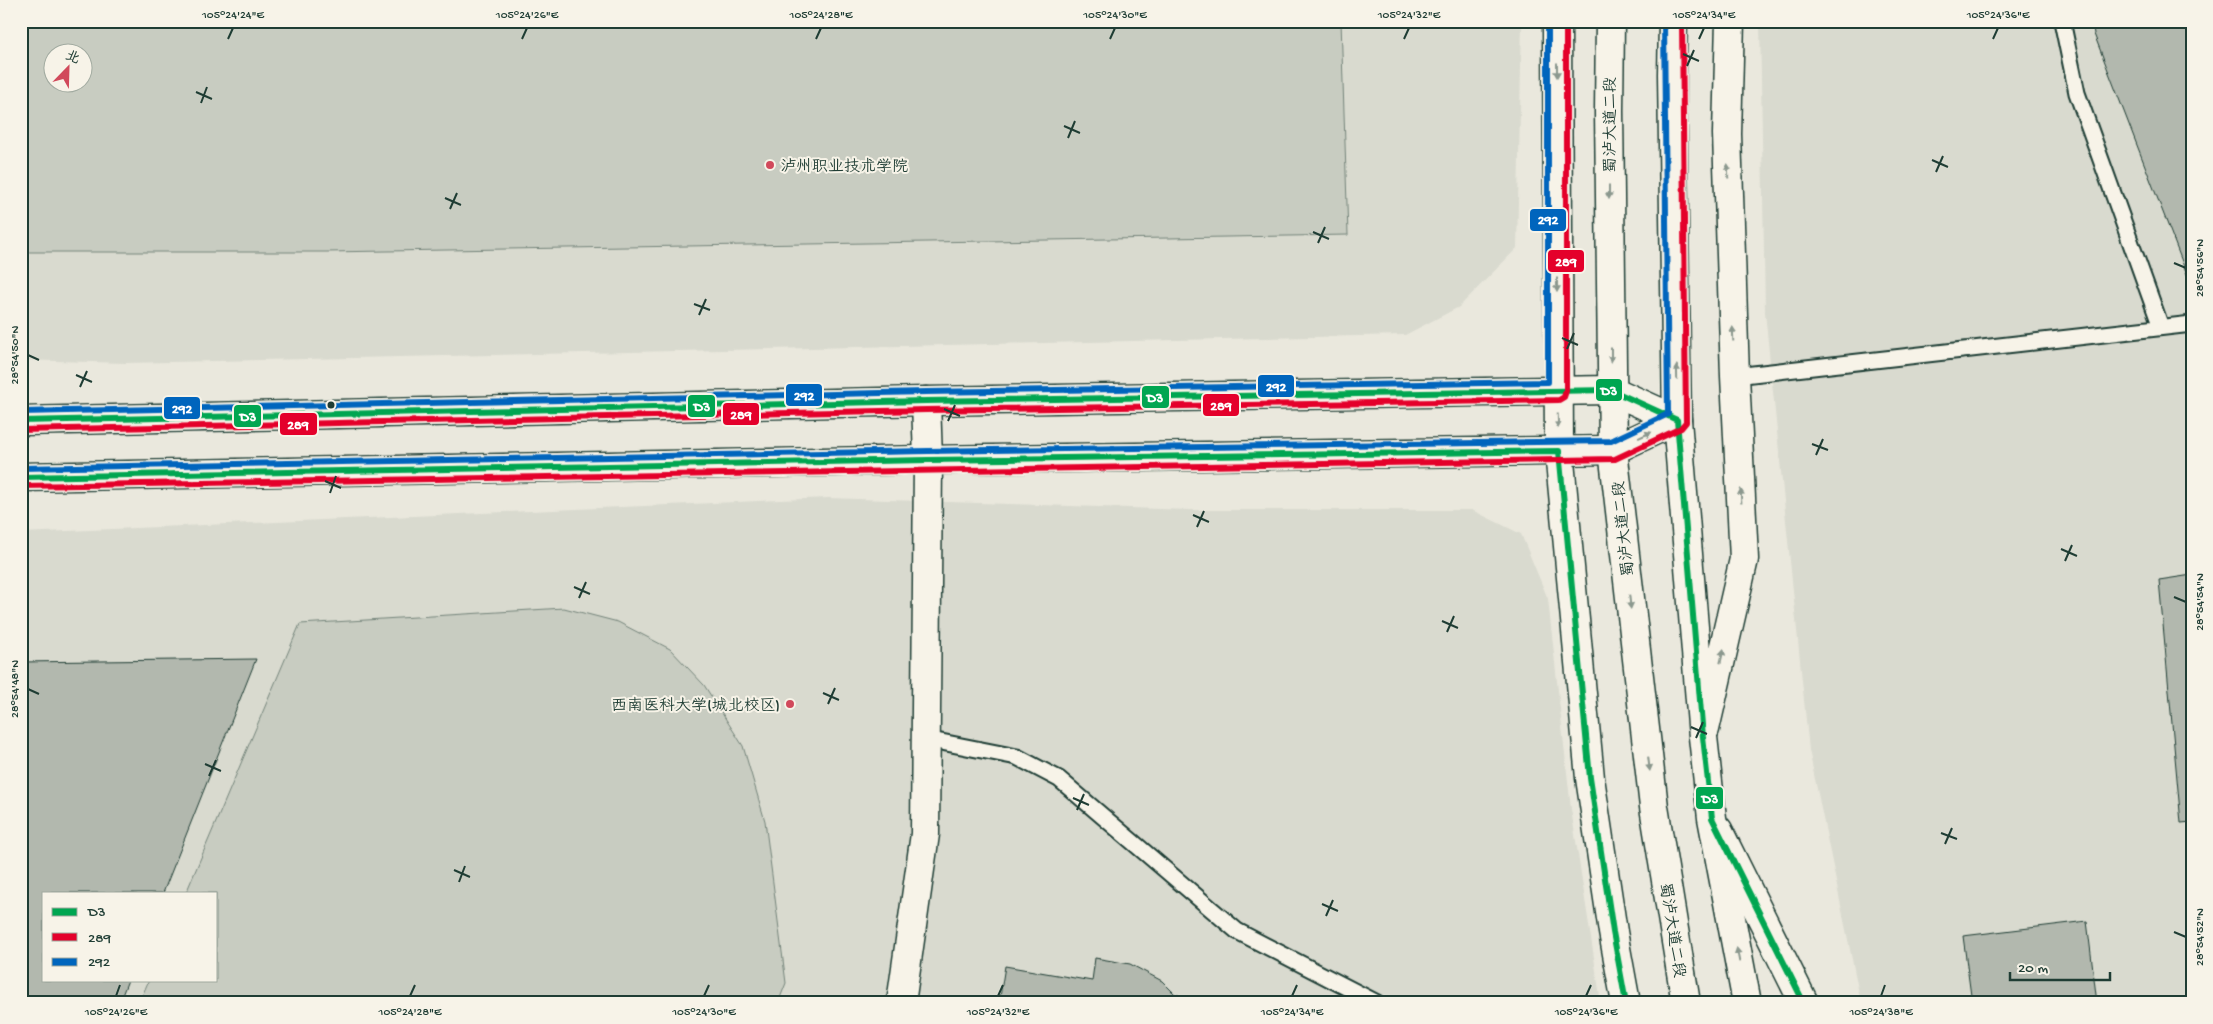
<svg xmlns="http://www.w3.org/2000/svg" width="2213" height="1024" viewBox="0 0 2213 1024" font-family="'Gochi Hand','LXGW WenKai TC',sans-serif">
  <rect width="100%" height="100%" fill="#eae8dd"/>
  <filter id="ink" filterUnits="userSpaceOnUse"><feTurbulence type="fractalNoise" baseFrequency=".02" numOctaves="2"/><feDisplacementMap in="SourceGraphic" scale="10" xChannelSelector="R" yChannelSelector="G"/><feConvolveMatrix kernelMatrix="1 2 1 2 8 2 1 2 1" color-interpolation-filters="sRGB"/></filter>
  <g filter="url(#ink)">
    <path fill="#d9dacf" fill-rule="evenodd" d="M21,21h1501l-5,227 -58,59 -54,28 -1280,28 -104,-3zM52,52h30v30h-30z
      M1760,21h432v982h-331l-52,-253 -44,-438z
      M828,498l362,12h282l49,24 27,65 23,210 30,194h-1580v-470zM44,893h172v87h-172z"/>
    <path fill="#c8ccc1" stroke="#74847a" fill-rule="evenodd" d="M21,21h1320l7,214 -1021,17h-306zM52,52h30v30h-30z
      M564,608l54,14 52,27 34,36 39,61 22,75 21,162 -8,20h-639l10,-23h67v-87h-30l114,-269z"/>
    <path fill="#b2b8ae" stroke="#1f3d34" d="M2092,21h100v256h-4l-94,-243z
      M2192,575v247l-11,1 -22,-243z
      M256,659l-93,234h-119v87h84l-9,23h-98v-341z
      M2087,921l10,82h-125l-9,-67z
      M1095,958l35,6 32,17 13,13 25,9h-201l6,-37 87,15z"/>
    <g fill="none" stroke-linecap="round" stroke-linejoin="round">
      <defs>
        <path id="service" d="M2062,21l15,72 84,234
          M1735,376l457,-52
          M926,739l91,18 42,22 178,152 140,72"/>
        <path id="minor" d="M901,1003l24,-169 3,-374 -2,-59"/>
        <path id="tertiary" d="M1557,21l2,430 31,327 23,154 13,71
          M1705,729l39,-170 -9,-183 -8,-242 3,-113
          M1718,830l86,173"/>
        <path id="secondary" d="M21,421l905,-20 685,-11 66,30
          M21,477l907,-17 685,-10 64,-30"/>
        <path id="trunk" d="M1610,21l-1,90 4,339 41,357 32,196
          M1673,21l-1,53 5,346 26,317 9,81 35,185"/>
      </defs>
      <use href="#service" stroke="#1f3d34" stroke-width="19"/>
      <use href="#minor" stroke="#1f3d34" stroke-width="31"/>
      <use href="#tertiary" stroke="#1f3d34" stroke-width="31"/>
      <use href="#secondary" stroke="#1f3d34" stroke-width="31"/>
      <use href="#trunk" stroke="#1f3d34" stroke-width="31"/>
      <use href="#service" stroke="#f7f3e8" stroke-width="15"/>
      <use href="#minor" stroke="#f7f3e8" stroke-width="28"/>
      <use href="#tertiary" stroke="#f7f3e8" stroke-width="28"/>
      <use href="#secondary" stroke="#f7f3e8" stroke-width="28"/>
      <use href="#trunk" stroke="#f7f3e8" stroke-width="28"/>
      <defs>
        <path id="bus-1" d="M21,421l905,-20 685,-11 66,30 26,317 9,81 92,185
          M21,477l907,-17 631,-9 31,327 23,154 13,71"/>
        <path id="bus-2" d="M21,430l905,-20 633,-10 5,-3 2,-6v-370
          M21,486l1594,-27 66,-31 5,-6 -4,-401"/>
        <path id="bus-3" d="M21,412l905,-20 622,-10v-361
          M21,468l907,-17 683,-10 57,-27 -4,-393"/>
      </defs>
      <use href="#bus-1" stroke="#f7f3e8" stroke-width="10"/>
      <use href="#bus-2" stroke="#f7f3e8" stroke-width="10"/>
      <use href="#bus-3" stroke="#f7f3e8" stroke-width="10"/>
      <use href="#bus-1" stroke="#00a651" stroke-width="6"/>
      <use href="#bus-2" stroke="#e4002b" stroke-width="6"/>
      <use href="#bus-3" stroke="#0065bd" stroke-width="6"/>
    </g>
    <defs><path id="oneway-solid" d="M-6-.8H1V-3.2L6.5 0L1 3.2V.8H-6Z" transform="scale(1.25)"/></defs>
    <g fill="#8b988e">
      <use href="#oneway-solid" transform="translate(1557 70) rotate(90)"/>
      <use href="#oneway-solid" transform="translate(1728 171) rotate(-92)"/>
      <use href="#oneway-solid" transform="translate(1609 192) rotate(90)"/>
      <use href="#oneway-solid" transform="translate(1557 285) rotate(90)"/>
      <use href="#oneway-solid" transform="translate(1733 334) rotate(-92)"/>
      <use href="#oneway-solid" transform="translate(1611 355) rotate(90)"/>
      <use href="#oneway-solid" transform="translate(1677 372) rotate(-91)"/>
      <use href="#oneway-solid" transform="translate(1558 421) rotate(88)"/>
      <use href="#oneway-solid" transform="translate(1645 435) rotate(-24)"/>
      <use href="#oneway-solid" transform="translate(1741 496) rotate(-93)"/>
      <use href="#oneway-solid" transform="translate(1630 602) rotate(84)"/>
      <use href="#oneway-solid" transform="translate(1722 656) rotate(-77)"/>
      <use href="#oneway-solid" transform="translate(1649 764) rotate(83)"/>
      <use href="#oneway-solid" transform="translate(1738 955) rotate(-101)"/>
    </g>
  </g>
  <path fill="none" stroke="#1f3d34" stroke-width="2" d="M228,39l5,-11M522,39l5,-11M816,39l5,-11M1110,39l5,-11M1404,39l5,-11M1699,39l5,-11M1993,39l5,-11M1683,54l16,7M1687,66l7,-16M196,92l16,7M201,103l6,-16M1064,126l16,7M1068,138l7,-17M1932,160l16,7M1936,172l7,-16M445,198l16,7M450,209l7,-16M1313,232l16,7M1318,243l7,-16M2174,263l12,5M694,304l16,6M699,315l7,-16M1562,338l16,7M1567,349l7,-16M28,355l11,5M76,375l16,7M80,387l7,-16M944,409l16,7M948,421l7,-16M1812,444l16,6M1816,455l7,-16M325,481l16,7M330,493l6,-17M1193,515l16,7M1197,527l7,-16M2061,549l16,7M2065,561l7,-16M574,587l16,7M2174,597l12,5M579,598l7,-16M1442,621l16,7M1447,632l7,-16M28,689l11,5M823,693l16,7M828,704l7,-16M1691,727l16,7M1696,738l7,-16M205,764l16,7M209,776l7,-16M1073,798l16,7M1077,810l7,-16M1941,833l16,6M1945,844l7,-16M454,870l16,7M459,882l6,-16M1322,904l16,7M1326,916l7,-16M2174,932l12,5M116,996l4,-11M410,996l5,-11M704,996l5,-11M998,996l5,-11M1292,996l5,-11M1586,996l5,-11M1881,996l4,-11"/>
  <g fill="#d1495b" stroke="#f7f3e8" stroke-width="2">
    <circle cx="770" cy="165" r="5"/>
    <circle cx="790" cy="704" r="5"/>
  </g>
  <circle fill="#1f3d34" stroke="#f7f3e8" stroke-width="2" cx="331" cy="405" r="4.5"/>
  <g text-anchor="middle" stroke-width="4" stroke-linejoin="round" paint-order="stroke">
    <g font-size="16" fill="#1f3d34" stroke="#f7f3e8">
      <text transform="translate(1609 125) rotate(-90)" y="6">蜀泸大道二段</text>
      <text transform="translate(1622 529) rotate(-96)" y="6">蜀泸大道二段</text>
      <text transform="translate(1674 930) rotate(81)" y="6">蜀泸大道二段</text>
    </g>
    <g font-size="16" fill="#1f3d34" stroke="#f7f3e8" text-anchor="start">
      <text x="780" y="171">泸州职业技术学院</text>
      <text x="780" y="710" text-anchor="end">西南医科大学(城北校区)</text>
    </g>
  </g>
  <g stroke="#f7f3e8" stroke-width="2">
    <rect x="1529" y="208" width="38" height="24" rx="5" fill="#0065bd"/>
    <rect x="1547" y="249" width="38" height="24" rx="5" fill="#e4002b"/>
    <rect x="1257" y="374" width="38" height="24" rx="5" fill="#0065bd"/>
    <rect x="1595" y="378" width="28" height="24" rx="5" fill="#00a651"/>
    <rect x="785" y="383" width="38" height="24" rx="5" fill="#0065bd"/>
    <rect x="1141" y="385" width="29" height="24" rx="5" fill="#00a651"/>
    <rect x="1202" y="393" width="38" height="24" rx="5" fill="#e4002b"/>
    <rect x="687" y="394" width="29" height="24" rx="5" fill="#00a651"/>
    <rect x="163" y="396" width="38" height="24" rx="5" fill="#0065bd"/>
    <rect x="722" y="402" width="38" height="24" rx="5" fill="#e4002b"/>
    <rect x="233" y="404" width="29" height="24" rx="5" fill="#00a651"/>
    <rect x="279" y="412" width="39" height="24" rx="5" fill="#e4002b"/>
    <rect x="1695" y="786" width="29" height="24" rx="5" fill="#00a651"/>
  </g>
  <g font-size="14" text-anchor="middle" font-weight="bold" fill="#fff">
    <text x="1548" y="224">292</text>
    <text x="1566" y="266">289</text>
    <text x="1276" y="391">292</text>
    <text x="1609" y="395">D3</text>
    <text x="804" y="400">292</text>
    <text x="1155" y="402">D3</text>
    <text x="1221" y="410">289</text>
    <text x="702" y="411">D3</text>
    <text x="182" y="413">292</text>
    <text x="741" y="419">289</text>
    <text x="248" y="421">D3</text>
    <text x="298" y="429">289</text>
    <text x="1710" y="803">D3</text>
  </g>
  <rect width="2213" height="1024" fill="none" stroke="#f7f3e8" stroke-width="55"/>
  <rect x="42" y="892" width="175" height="90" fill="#f7f3e8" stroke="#a1aaa0"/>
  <rect x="52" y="908" width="25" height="8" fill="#00a651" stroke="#a1aaa0"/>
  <text x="88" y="916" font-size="15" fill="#1f3d34">D3</text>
  <rect x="52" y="933" width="25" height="8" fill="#e4002b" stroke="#a1aaa0"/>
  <text x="88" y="942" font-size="15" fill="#1f3d34">289</text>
  <rect x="52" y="958" width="25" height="8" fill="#0065bd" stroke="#a1aaa0"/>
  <text x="88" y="966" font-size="15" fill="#1f3d34">292</text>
  <g transform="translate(68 68) rotate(23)"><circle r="24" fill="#f7f3e8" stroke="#a1aaa0"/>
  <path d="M0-4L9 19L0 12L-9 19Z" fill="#d1495b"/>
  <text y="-8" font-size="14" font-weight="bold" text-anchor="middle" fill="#1f3d34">北</text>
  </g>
  <path d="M2010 972v8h100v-8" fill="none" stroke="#1f3d34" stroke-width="2.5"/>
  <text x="2018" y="972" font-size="15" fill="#1f3d34" stroke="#f7f3e8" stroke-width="4" paint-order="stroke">20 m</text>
  <rect x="28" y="28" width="2158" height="968" fill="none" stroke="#1f3d34" stroke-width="2"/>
  <g font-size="12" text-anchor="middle" fill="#1f3d34">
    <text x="233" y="18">105°24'24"E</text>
    <text x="527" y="18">105°24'26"E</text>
    <text x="821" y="18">105°24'28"E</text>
    <text x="1115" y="18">105°24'30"E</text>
    <text x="1409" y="18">105°24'32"E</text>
    <text x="1704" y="18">105°24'34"E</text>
    <text x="1998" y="18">105°24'36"E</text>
    <text transform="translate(2199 268) rotate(-90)" y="4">28°54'56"N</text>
    <text transform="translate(14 355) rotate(-90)" y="4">28°54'50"N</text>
    <text transform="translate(2199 602) rotate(-90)" y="4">28°54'54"N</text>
    <text transform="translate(14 689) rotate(-90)" y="4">28°54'48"N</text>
    <text transform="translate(2199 937) rotate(-90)" y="4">28°54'52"N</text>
    <text x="116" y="1015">105°24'26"E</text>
    <text x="410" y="1015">105°24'28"E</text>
    <text x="704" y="1015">105°24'30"E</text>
    <text x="998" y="1015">105°24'32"E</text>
    <text x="1292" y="1015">105°24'34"E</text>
    <text x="1586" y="1015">105°24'36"E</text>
    <text x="1881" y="1015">105°24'38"E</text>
  </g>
</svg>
